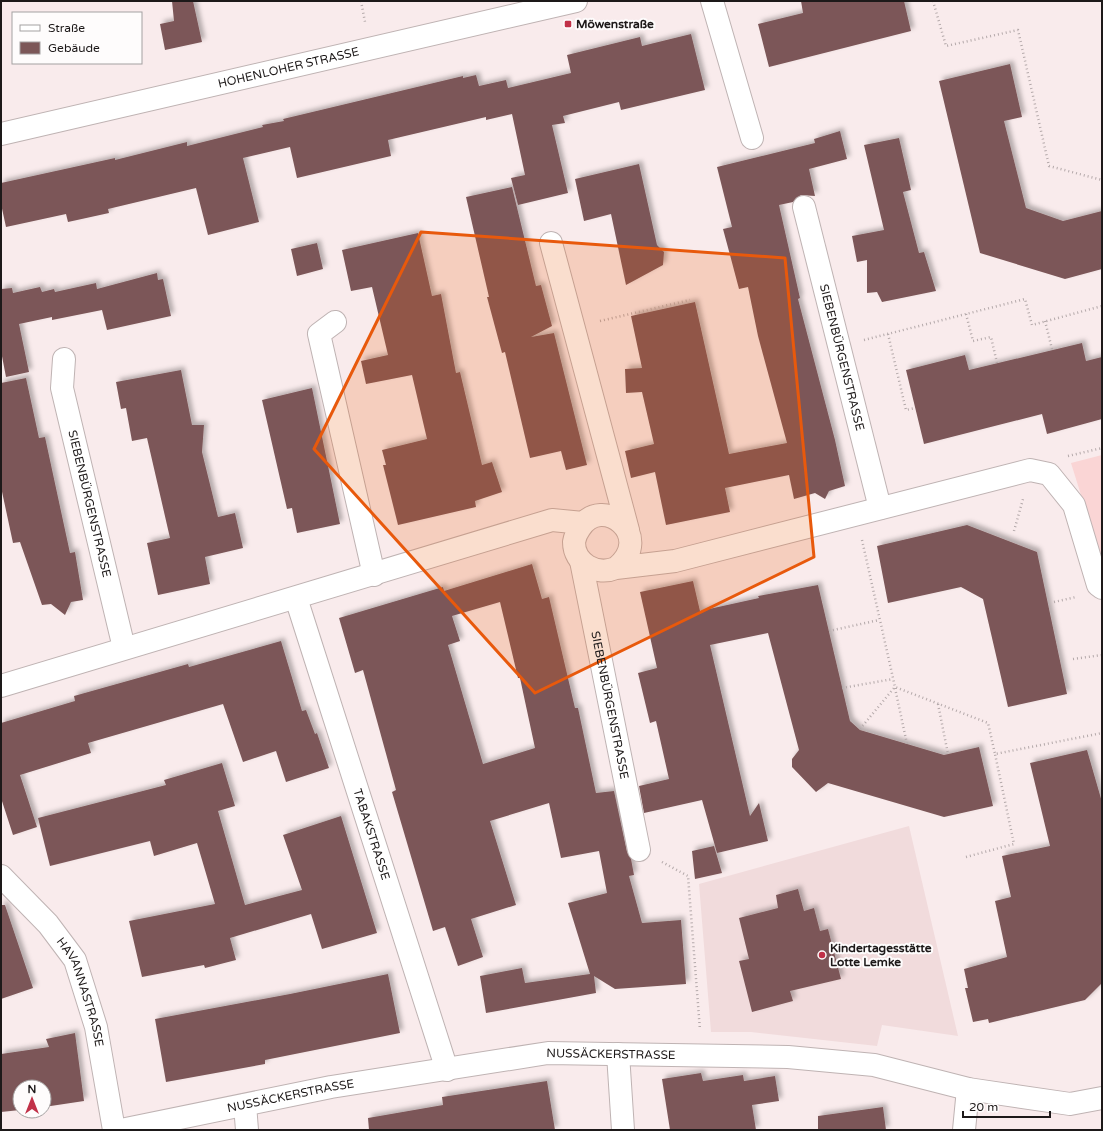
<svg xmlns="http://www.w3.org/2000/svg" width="1103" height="1131" viewBox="0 0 1103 1131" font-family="'Varela Round',sans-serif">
  <defs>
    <filter id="shadow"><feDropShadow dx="3.5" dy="-3.5" stdDeviation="2" flood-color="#0004"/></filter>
  </defs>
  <rect width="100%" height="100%" fill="#f9ebec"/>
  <path fill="#f1dbdc" d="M909,826l49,210 -76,-11 -5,21 -126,-14h-40l-12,-148z"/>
  <path fill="#fad5d5" d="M1102,455v107l-31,-99z"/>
  <path fill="#7c5758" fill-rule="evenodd" filter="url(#shadow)" d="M172,1h21l9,41 -37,8 -5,-26 14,-3z
    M801,1h103l7,30 -142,36 -11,-43 45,-11z
    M691,34l14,56 -84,20 -2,-8 -56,14 2,7 -13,2 16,68 -50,12 -7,-27 14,-3 -13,-61 -26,6v-3l-98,23 3,16 -94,22 -7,-31 -47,11 16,64 -51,13 -12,-47 -88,21 1,4 -41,9 -2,-8 -60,13 -5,-23v-21l114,-25v2l72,-18v4l76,-19 -1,-2 22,-4 -1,-2 180,-43v2l13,-3 3,11 27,-6 2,8 63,-15 -4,-18 73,-18 2,9z
    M1010,64l12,53 -18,4 22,87 37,13 39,-10v58l-37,10 -85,-26 -41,-172z
    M840,131l7,28 -38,10 6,27 -14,-1 -8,7 -14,3 21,93 -2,1 37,141 10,46 -16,5 -4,8 -10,-6 -21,6 -5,-24 -64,13 5,24 -64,13 -11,-53 -24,6 -6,-27 29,-7 -12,-52 -16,1 -1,-24 17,-1 -11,-52 64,-14 34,152 58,-11 -29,-107 -10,-49 -9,2 -9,-34 -7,-26 9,-2 -15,-60 98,-24 -1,-4z
    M899,138l12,52 -8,2 16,61 5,-1 12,39 -54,11 -5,-10 -10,1v-33l-10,2 -5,-26 32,-6 -20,-85z
    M639,164l18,81 7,7 -1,13 -37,20 -15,-71 -27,7 -9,-42z
    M512,187l24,99 5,-1 11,41 -21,11 23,-4 33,132 -21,5 -5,-19 -31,7 -25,-106 -3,1 -15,-56h2l-23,-100z
    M418,233l14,63 9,-2 15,79 4,-1 22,93 10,-3 10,30 -27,9 1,6 -78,18 -15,-60h3l-4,-15 45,-11 -15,-64 -46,9 -5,-23 27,-6 -16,-68 -21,4 -9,-41z
    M317,243l6,26 -26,7 -6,-27z
    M157,273l1,7 5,-1 8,37 -64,14 -5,-20 -50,10v-3l-33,7 10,48 -23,5 -5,-26v-62l11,-1 1,5 27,-6 2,5 12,-3 1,3 41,-9 1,6z
    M1082,343l4,18 16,-4v62l-55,15 -5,-20 -118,30 -18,-74 59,-15 4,15z
    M181,370l11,55h12l-2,27 16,65 17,-4 8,35 -38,9 5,27 -52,11 -11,-52 23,-5 -23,-100 -15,3 -6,-33 -5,1 -5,-27z
    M26,378l13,60 6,-1 25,116 5,-1 8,48 -12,2 -6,13 -14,-11 -9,1 -22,-63 -7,1 -12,-56v-104z
    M312,388l28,136 -43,9 -5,-25 -5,1 -25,-109z
    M967,525l70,27 30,142 -59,13 -25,-108 -22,-12 -73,16 -11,-57z
    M532,564l10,35 7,-2 26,111h3l18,85 18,-2 13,61 4,7 3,16 -5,1 13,47 39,-3 5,64 -71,5 -21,-13 2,17 -110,20 -6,-37 42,-8 3,15 65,-9 -22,-71 39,-10 -8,-42 -38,7 -12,-55 -59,18 26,84 -45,14 12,38 -25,9 -13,-39 -12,4 -41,-139 4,-2 -33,-120 -8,3 -16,-55 104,-31 1,4zM500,602l18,76h2l15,70 -52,16 -35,-119 12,-4 -8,-25z
    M693,581l7,30 59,-13 -1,-2 60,-11 32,136 10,9 84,25 35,-8 14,59 -49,11 -116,-34 -12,9 -24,-25v-8l7,-9 -31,-117 -58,12 40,171 9,-13 9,38 -51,12 -15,-53 -58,13 -5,-27 30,-7 -13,-58 -6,2 -12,-50 19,-5 -17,-76z
    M281,641l21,70 4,-1 9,24 2,-1 12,35 -43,14 -10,-31 -33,11 -20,-58 -135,39 3,10 -71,22 17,52 -24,8 -12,-37v-75l74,-22 -1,-5 114,-32 1,3z
    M1087,750l15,52v181l-17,17 -96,23 -1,-4 -15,3 -8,-34h3l-4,-19 43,-12 -12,-56 16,-4 -9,-41 48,-10 -20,-83z
    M222,763l13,43 -17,5 27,94 57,-15 -19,-55 58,-19 36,117 -55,16 -11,-35 -81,24 6,22 -31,8 -1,-3 -62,12 -13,-56 86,-17 -18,-61 -43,13 -4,-15 -100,25 -12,-48 128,-33 -2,-5z
    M714,846l8,27 -27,6 -3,-28z
    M798,889l6,22 10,-3 6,23 8,-2 13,50 -51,12 3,10 -41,11 -13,-51 10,-2 -10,-41 39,-10 -2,-13z
    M1,905h4l28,83 -32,11z
    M388,974l12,59 -135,27v4l-99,18 -11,-63 135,-25z
    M75,1033l9,68 -40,6v-20h-24v23l-19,2v-58l48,-7 -3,-8z
    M701,1073l2,8 40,-6 1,6 31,-5 4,25 -27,4 4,25h-86l-8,-51z
    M547,1081l8,49h-186l-1,-12 75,-13 -1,-8z
    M883,1107l3,23h-68v-14z"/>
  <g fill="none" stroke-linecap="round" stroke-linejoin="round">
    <defs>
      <g id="minor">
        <path d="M712,1l40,137"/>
        <path id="s1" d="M1,134l575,-133"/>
        <path id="s2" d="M804,207l76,301"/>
        <path d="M551,243l77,287"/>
        <path d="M335,322l-16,12 55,241"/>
        <path id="s3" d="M64,359l-2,29 62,260"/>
        <path id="s4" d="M581,561l58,289"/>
        <path d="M616,568c40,-32 -14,-75 -36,-40 -3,4 -5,8 -6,14 0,22 23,34 42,26l59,-7 355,-91 19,4 25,31 24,80 4,3"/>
        <path id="s5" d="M296,598l151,472"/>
        <path d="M1,686l551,-166 31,3"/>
        <path id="s6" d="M1,876l47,48 27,36 21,67 18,103"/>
        <path d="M618,1054l5,76"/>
        <path d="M245,1105l2,25"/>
        <path id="s7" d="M121,1130l210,-43 217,-34 240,4 86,8 94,24 102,15 32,-6"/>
        <path d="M964,1130l4,-41"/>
      </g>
    </defs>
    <use href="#minor" stroke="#bfb3b3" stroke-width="24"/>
    <path stroke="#b4a9aa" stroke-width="2.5" stroke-dasharray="1 3" stroke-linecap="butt" d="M361,1l4,21
      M933,1l13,45 72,-16 31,136 53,14
      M966,314l7,27 18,-4 6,26
      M600,321l90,-21
      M1045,321l7,28
      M888,334l18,76 9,-2
      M864,340l161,-41 7,26 70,-19
      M1068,456l34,-8
      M1014,531l9,-32
      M862,540l33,147 93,36 7,31 107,-21
      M1054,602l22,-5
      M829,631l50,-11
      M1073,659l29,-4
      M842,688l51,-9
      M895,688l12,56
      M938,704l10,50
      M860,729l34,-41
      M966,857l48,-13 -19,-90
      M662,862l26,14 12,154"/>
    <use href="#minor" stroke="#fff" stroke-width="22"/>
  </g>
  <path fill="#e8590c" fill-opacity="0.2" stroke="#e8590c" stroke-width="3" stroke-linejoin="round" d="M421,232l364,26 29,299 -279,136 -221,-244z"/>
  <g fill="#c13148" stroke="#fefcfc" stroke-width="1.5">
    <rect x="564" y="20" width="8" height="8" rx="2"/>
    <circle cx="822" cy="955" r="4"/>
  </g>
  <g text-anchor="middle" stroke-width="4" stroke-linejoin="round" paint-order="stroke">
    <g font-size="12" font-weight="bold" fill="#1d1919" stroke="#fefcfc" text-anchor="start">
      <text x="576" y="28">Möwenstraße</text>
      <text x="830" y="952">Kindertagesstätte<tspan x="830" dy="14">Lotte Lemke</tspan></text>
    </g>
    <g font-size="12" fill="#1d1919" stroke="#fefcfc">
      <text dy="4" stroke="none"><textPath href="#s1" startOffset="295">HOHENLOHER STRASSE</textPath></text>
      <text dy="4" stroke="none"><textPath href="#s2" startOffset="155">SIEBENBÜRGENSTRASSE</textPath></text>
      <text dy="4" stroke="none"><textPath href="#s3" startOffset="148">SIEBENBÜRGENSTRASSE</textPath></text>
      <text dy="4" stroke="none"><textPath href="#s4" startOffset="147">SIEBENBÜRGENSTRASSE</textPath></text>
      <text dy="4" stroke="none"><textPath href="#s5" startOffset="248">TABAKSTRASSE</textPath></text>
      <text dy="4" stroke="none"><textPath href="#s6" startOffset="144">HAVANNASTRASSE</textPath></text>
      <text dy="4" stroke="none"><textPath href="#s7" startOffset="497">NUSSÄCKERSTRASSE</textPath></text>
      <text dy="4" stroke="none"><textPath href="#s7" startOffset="173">NUSSÄCKERSTRASSE</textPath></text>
    </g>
  </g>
  <rect width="1103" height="1131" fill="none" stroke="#1d1919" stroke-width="4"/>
  <rect x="12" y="12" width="130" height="52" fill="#fefcfc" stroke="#a4a1a1"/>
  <rect x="20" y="25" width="20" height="6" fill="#ffffff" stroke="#a4a1a1"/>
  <text x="48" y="32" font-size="12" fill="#1d1919">Straße</text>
  <rect x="20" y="42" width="20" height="12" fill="#7c5758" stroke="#a4a1a1"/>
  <text x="48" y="52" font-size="12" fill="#1d1919">Gebäude</text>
  <g transform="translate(32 1099)"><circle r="19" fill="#fefcfc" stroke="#a4a1a1"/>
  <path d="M0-3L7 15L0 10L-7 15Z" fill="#c13148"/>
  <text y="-6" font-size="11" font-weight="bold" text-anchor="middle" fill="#1d1919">N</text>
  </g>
  <path d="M963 1111v6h87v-6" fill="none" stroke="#1d1919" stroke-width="2"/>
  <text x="969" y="1111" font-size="12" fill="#1d1919" stroke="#fefcfc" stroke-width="3" paint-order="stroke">20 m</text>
</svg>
